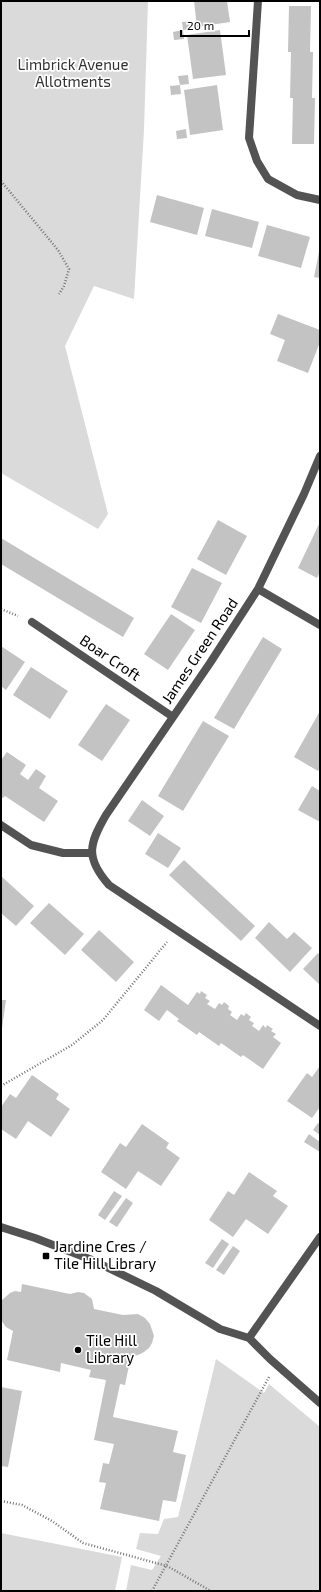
<svg xmlns="http://www.w3.org/2000/svg" width="321" height="1592" viewBox="0 0 321 1592" font-family="'Exo 2',sans-serif">
  <rect width="100%" height="100%" fill="#fff"/>
  <path fill="#dadada" d="M1,1h147l-4,129 -10,169 -40,-13 -29,60 43,168 -10,15 -97,-56z
    M216,1359l48,34 5,-9 51,43v164h-194l5,-26 21,5 9,-14 -25,-7 4,-16 18,1 6,-15 14,-2z
    M1,1533l121,24 -7,34h-107l-7,-1z"/>
  <path fill="#c3c3c3" d="M194,1h33l3,21 -33,5z
    M289,6h22l-1,46h3l-1,46h3l-1,46h-22l1,-46h-3l1,-46h-3z
    M192,21l1,8 -10,1 1,9 -10,1 -1,-8 10,-2 -1,-8z
    M220,30l6,45 -33,4 -6,-44z
    M188,75l1,9 -9,1 1,9 -10,1 -1,-9 10,-1 -2,-9z
    M217,85l6,45 -33,5 -6,-45z
    M186,129l1,9 -10,1 -1,-8z
    M157,195l47,13 -7,27 -47,-13z
    M212,209l47,13 -7,26 -47,-12z
    M267,225l43,12 -9,31 -43,-12z
    M319,252h1v26l-6,-1z
    M278,314l42,16v12l-12,31 -31,-12 8,-21 -15,-6z
    M218,520l29,16 -21,39 -29,-16z
    M320,522v50l-3,6 -19,-10z
    M1,538l133,80 -11,19 -122,-73z
    M192,568l30,15 -21,40 -30,-16z
    M171,614l24,16 -27,40 -24,-16z
    M263,637l19,12 -48,80 -20,-11z
    M1,646l24,16 -19,28 -5,-4z
    M31,667l37,24 -18,28 -37,-24z
    M106,704l24,16 -28,41 -24,-16z
    M320,711v57l-2,3 -24,-14z
    M203,721l26,15 -46,75 -25,-15z
    M7,752l19,13 -6,9 8,6 8,-11 10,7 -7,12 19,13 -14,21 -39,-26 -2,2 -2,-1v-37z
    M312,786l8,5v31l-22,-12z
    M142,800l22,16 -14,20 -22,-15z
    M158,833l23,15 -13,20 -23,-14z
    M184,860l71,66 -14,15 -72,-66z
    M1,876l33,30 -18,20 -15,-13z
    M49,903l35,31 -19,21 -35,-32z
    M269,922l18,17 7,-7 18,16 -22,24 -35,-34z
    M99,930l35,32 -18,20 -35,-32z
    M318,953l2,3v29l-17,-16z
    M161,985l27,20 9,-13 3,2 1,-3 6,4 -2,3 5,3 -3,3 8,5 4,-6 3,2 2,-3 5,4 -1,3 4,3 -2,3 7,5 4,-6 3,2 2,-3 5,4 -2,3 5,3 -2,3 7,5 4,-6 3,3 1,-3 6,4 -2,2 5,3 -3,3 8,6 -18,26 -20,-14 -2,2 -20,-14 -2,3 -20,-14 -2,3 -20,-14 2,-2 -12,-9 -8,11 -15,-11z
    M1,1000h5l-4,28h-1z
    M320,1066v41l-8,11 -25,-17 20,-28 5,4z
    M32,1075l27,19 -3,5 14,10 -19,28 -23,-16 -12,18 -15,-10v-22l9,-13 6,4z
    M318,1123l2,1v11l-7,-5z
    M142,1124l27,19 -3,5 14,10 -19,28 -23,-15 -12,18 -25,-17 19,-29 6,4z
    M309,1134l11,8v10l-16,-10z
    M249,1172l28,19 -4,5 15,10 -20,28 -22,-15 -13,18 -24,-17 19,-29 6,4z
    M114,1191l8,5 -17,24 -7,-5z
    M126,1198l7,5 -16,24 -8,-5z
    M222,1239l7,5 -16,24 -8,-5z
    M233,1246l7,5 -16,24 -8,-5z
    M22,1284l48,10 8,-2 6,1 8,6 2,10 29,6 15,-1 7,4 5,6 4,12 -2,7 -3,5 -5,4 -6,3 -7,1 -6,29 -5,-1 -7,33 65,14 -5,21 13,3 -10,47 -13,-2 -4,21 -59,-12 6,-26 -7,-1 4,-19 6,1 5,-20 -20,-4 12,-60 -17,-3 2,-7 -30,-7 -1,9 -53,-12 6,-29 -7,-4 -5,-7v-19l9,-8 5,-2 6,1z
    M1,1387l21,4 -14,76 -7,-1z"/>
  <g fill="none" stroke-linecap="round" stroke-linejoin="round">
    <path stroke="#757575" stroke-width="2.5" stroke-dasharray="1 2" stroke-linecap="butt" d="M1,181l57,69 11,19 -5,17 -5,8
      M1,609l17,7
      M1,1086l71,-41 31,-25 64,-78
      M1,1501l21,4 30,16 31,22 84,23 44,25
      M152,1591l117,-214"/>
    <path stroke="#535353" stroke-width="8" d="M258,1l-9,137 8,23 11,18 29,16 23,5
      M320,456l-16,38 -46,95 -48,74 -104,152c-17,29 -21,43 3,70l211,141
      M258,589l62,36
      M32,622l141,95
      M1,825l30,20 32,8h28
      M1,1227l34,11 57,22 64,31 64,38 29,9 21,21 50,44
      M249,1338l71,-101"/>
  </g>
  <g fill="#000" stroke="#fff" stroke-width="1.5">
    <rect x="42" y="1252" width="8" height="8" rx="2"/>
    <circle cx="78" cy="1350" r="4"/>
  </g>
  <g text-anchor="middle" stroke-width="3.5" stroke-linejoin="round" paint-order="stroke">
    <g font-size="15" fill="#313131" stroke="#fff">
      <text x="73" y="70">Limbrick Avenue<tspan x="73" dy="17">Allotments</tspan></text>
    </g>
    <g font-size="15" fill="#000" stroke="#fff">
      <text transform="translate(200 651) rotate(-56)" y="5">James Green Road</text>
      <text transform="translate(110 658) rotate(34)" y="5">Boar Croft</text>
    </g>
    <g font-size="15" fill="#000" stroke="#fff" text-anchor="start">
      <text x="54" y="1252">Jardine Cres /<tspan x="54" dy="17">Tile Hill Library</tspan></text>
      <text x="86" y="1346">Tile Hill<tspan x="86" dy="17">Library</tspan></text>
    </g>
  </g>
  <rect width="321" height="1592" fill="none" stroke="#000000" stroke-width="4"/>
  <path d="M181 30v6h68v-6" fill="none" stroke="#000000" stroke-width="2"/>
  <text x="187" y="30" font-size="12" fill="#000000" stroke="#ffffff" stroke-width="3" paint-order="stroke">20 m</text>
</svg>
